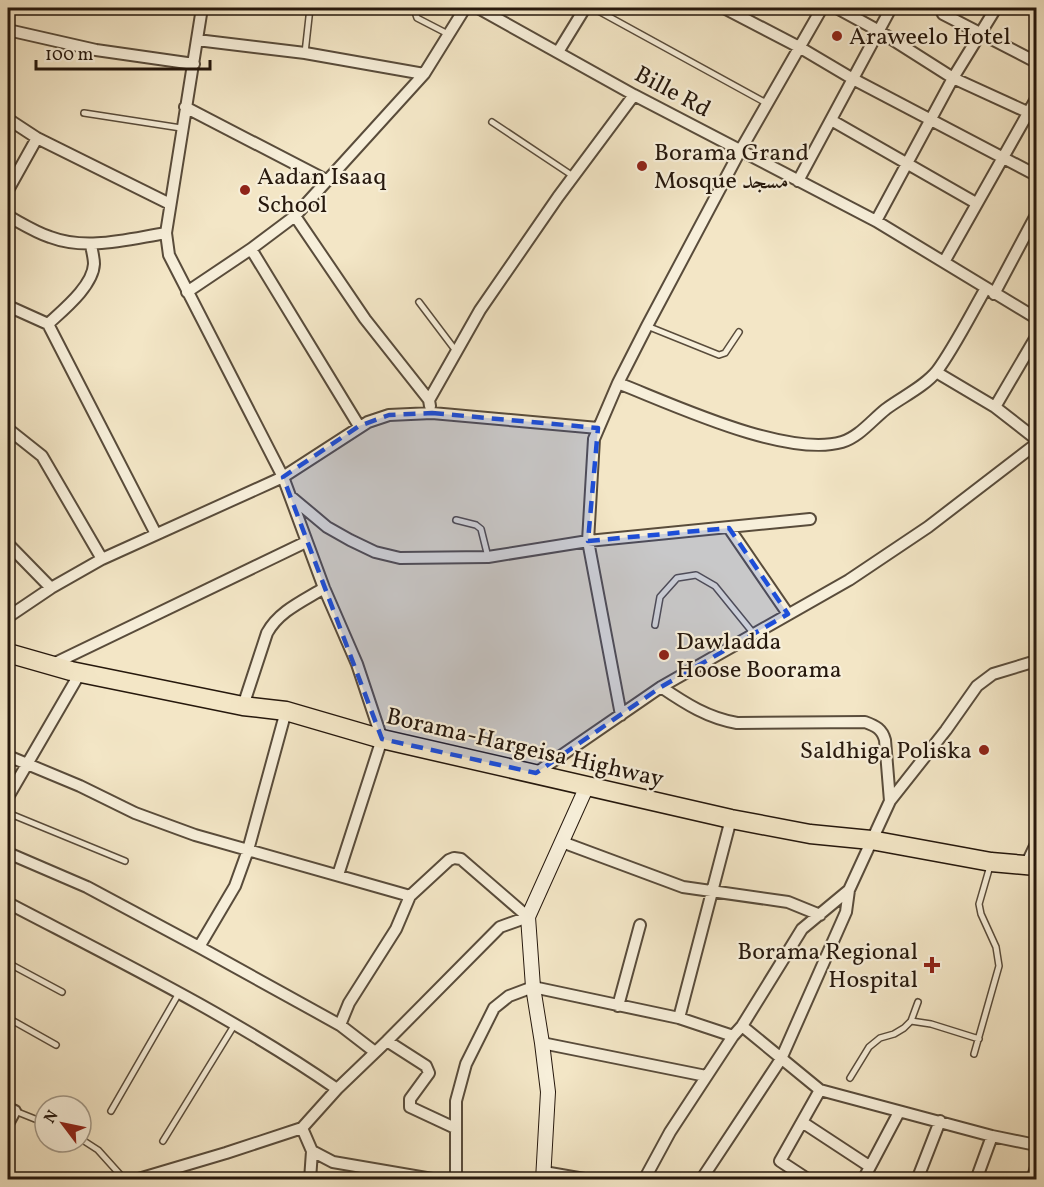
<svg xmlns="http://www.w3.org/2000/svg" width="1044" height="1187" viewBox="0 0 1044 1187" font-family="Vollkorn,Amiri,serif">
  <rect width="100%" height="100%" fill="#f3e6c6"/>
  <filter id="stains"><feTurbulence type="fractalNoise" baseFrequency=".00333" numOctaves="4"/><feColorMatrix values="0 0 0 0 .2 0 0 0 0 .09 0 0 0 0 .02 0 0 0 .5 -.17"/></filter>
  <radialGradient id="worn" r=".72"><stop offset=".6" stop-color="#630" stop-opacity="0"/><stop offset="1" stop-color="#630" stop-opacity=".3"/></radialGradient>
  <g fill="none" stroke-linecap="round" stroke-linejoin="round">
    <defs>
      <path id="lane" d="M417,8l-2,4 2,6 31,16
        M593,8l175,96
        M305,53l5,-45
        M84,113l97,15
        M492,122l81,54
        M419,302l37,49
        M647,326l72,29 6,-2 14,-21
        M456,520l20,5 5,4 7,28
        M655,625l5,-28 17,-19 19,-3 19,11 39,48
        M8,813l117,48
        M8,963l54,29
        M918,1002l-7,19 20,3 48,15
        M8,1018l48,27
        M974,1054l25,-88 -3,-19 -15,-33 -2,-10 11,-38
        M850,1078l19,-31 11,-9 14,-4 10,-6 7,-7
        M15,1111l30,12
        M111,1111l68,-118
        M81,1139l17,11 27,30
        M163,1141l72,-117"/>
      <path id="street" d="M202,8l-36,225 3,22 114,222 41,111 33,76 25,75 -44,136
        M478,8l156,87 242,126 160,97
        M724,8l75,39 54,32 183,96
        M837,8l42,23 74,47 83,38
        M940,8l3,6 93,48
        M8,30l88,20 98,14
        M197,40l108,13 119,21
        M558,52l27,-44
        M185,107l141,73
        M8,119l29,19 133,66
        M831,120l145,83
        M798,181l93,-173
        M8,190l29,-52
        M8,216c13,7 27,16 42,21 37,14 78,2 116,-4
        M295,216l70,103 64,81 1,6
        M876,221l77,-143 43,-70
        M251,249l108,177
        M944,262l92,-163
        M187,292l64,-43 44,-33 129,-142 41,-66
        M994,294l42,-79
        M8,306l40,18 108,210
        M48,324c15,-14 45,-38 46,-60 0,-6 -2,-13 -3,-19
        M936,372l59,35 41,32
        M618,383c54,21 168,75 224,59 17,-5 30,-22 44,-33 16,-12 38,-22 51,-38 17,-23 34,-57 49,-83
        M429,400l51,-90 78,-113 76,-102
        M995,407l41,-70
        M8,429l34,27 60,103
        M290,496l37,31 23,13 25,12 25,6 88,-1 100,-16 222,-22
        M729,528l59,86
        M8,544l43,44
        M8,617l43,-29 51,-29 181,-82 85,-55 21,-7 43,-2 166,15
        M51,665l255,-123
        M243,706l24,-73c12,-22 36,-32 57,-45
        M621,715l-33,-174 6,-102 24,-56 29,-57 93,-175 82,-143
        M8,756l72,30 55,27 60,22 215,61 39,-36 5,-2 7,1 67,58 -28,10 -113,114 -50,48 -35,39 -76,25 -91,27
        M536,773l125,-86 188,-107 79,-53 108,-83
        M8,797l72,-124
        M890,801l56,-71 31,-44 16,-12 43,-13
        M562,842l121,45 105,15 32,13
        M8,853l79,34 112,60 141,78 35,27
        M1026,865l10,-21
        M8,903c111,58 225,114 329,186
        M199,947l36,-61 13,-36 38,-139
        M618,1006l22,-81
        M679,1018l52,-199
        M340,1025l9,-22 47,-74 14,-33
        M742,1026l78,64 172,46 44,9
        M387,1041l39,25 3,7 -19,26v8l45,21
        M542,1043l164,33
        M8,1108l7,3 -7,13
        M802,1122l67,44
        M302,1128l10,23 21,11 105,18
        M544,1172l46,8
        M8,1176l5,4
        M310,1180l2,-29
        M456,1180v-79l10,-37 28,-56 15,-12 24,-9 146,31 54,18
        M644,1180l26,-48 63,-96 9,-10 60,-97 47,-39 41,-89 -5,-61c-3,-11 -9,-14 -20,-18l-128,1c-29,-5 -51,-19 -76,-36
        M701,1180l80,-121 65,-147 3,-22
        M809,1180l-29,-19 40,-71
        M863,1180l36,-68
        M917,1180l23,-59
        M976,1180l16,-44
        M1032,1180l4,-13"/>
      <path id="secondary" d="M543,1180l5,-88 -6,-49 -9,-56 -5,-70 59,-131"/>
      <path id="highway" d="M8,653l63,18 172,35 43,5 96,28 349,80 79,15 61,6 120,22 45,4"/>
    </defs>
    <use href="#lane" stroke="#594c3b" stroke-width="8"/>
    <use href="#street" stroke="#594c3b" stroke-width="14"/>
    <use href="#secondary" stroke="#26180d" stroke-width="16"/>
    <use href="#highway" stroke="#26180d" stroke-width="21"/>
    <use href="#lane" stroke="#f7efda" stroke-width="5"/>
    <use href="#street" stroke="#f7efda" stroke-width="10"/>
    <use href="#secondary" stroke="#f7efda" stroke-width="14"/>
    <use href="#highway" stroke="#f3e6c6" stroke-width="18"/>
  </g>
  <path fill="#1d4ed8" fill-opacity="0.2" stroke="#1d4ed8" stroke-width="4.5" stroke-dasharray="12 8" stroke-linejoin="round" d="M432,413l166,15 -10,113 141,-13 59,86 -127,73 -125,86 -154,-34 -99,-262 76,-51 30,-11z"/>
  <g fill="#8f2418" stroke="#f7efda" stroke-width="2">
    <circle cx="837" cy="36" r="6"/>
    <circle cx="642" cy="166" r="6"/>
    <circle cx="245" cy="190" r="6"/>
    <circle cx="664" cy="655" r="6"/>
    <circle cx="984" cy="750" r="6"/>
    <path d="M929 956h6v6h6v6h-6v6h-6v-6h-6v-6h6z"/>
  </g>
  <g text-anchor="middle" stroke-width="4.5" stroke-linejoin="round" paint-order="stroke">
    <g font-size="24" fill="#26180d" stroke="#f7efda" text-anchor="start">
      <text x="849" y="44">Araweelo Hotel</text>
      <text x="654" y="160">Borama Grand<tspan x="654" dy="28">Mosque مسجد</tspan></text>
      <text x="257" y="184">Aadan Isaaq<tspan x="257" dy="28">School</tspan></text>
      <text x="676" y="649">Dawladda<tspan x="676" dy="28">Hoose Boorama</tspan></text>
      <text x="972" y="758" text-anchor="end">Saldhiga Poliska</text>
      <text x="918" y="959" text-anchor="end">Borama Regional<tspan x="918" dy="28">Hospital</tspan></text>
    </g>
    <g font-size="24" fill="#26180d" stroke="#f7efda">
      <text transform="translate(673 91) rotate(28)" y="8">Bille Rd</text>
      <text transform="translate(525 747) rotate(13)" y="8">Borama-Hargeisa Highway</text>
    </g>
  </g>
  <rect width="1044" height="1187" fill="none" stroke="#f3e6c6" stroke-width="30"/>
  <rect x="9" y="9" width="1026" height="1169" fill="none" stroke="#26180d" stroke-width="3"/>
  <rect x="15" y="15" width="1014" height="1157" fill="none" stroke="#26180d" stroke-width="1.5"/>
  <g transform="translate(63 1124) rotate(302)"><circle r="28" fill="#f7efda" stroke="#a39988" stroke-width="1.5"/>
  <path d="M0-4.5L10 22L0 15L-10 22Z" fill="#8f2418"/>
  <text y="-9" font-size="16" font-weight="bold" text-anchor="middle" fill="#26180d">N</text>
  </g>
  <path d="M36 60v9h174v-9" fill="none" stroke="#26180d" stroke-width="3"/>
  <text x="45" y="60" font-size="18" fill="#26180d" stroke="#f7efda" stroke-width="4.5" paint-order="stroke">100 m</text>
  <rect width="100%" height="100%" filter="url(#stains)"/>
  <rect width="100%" height="100%" fill="url(#worn)"/>
</svg>
